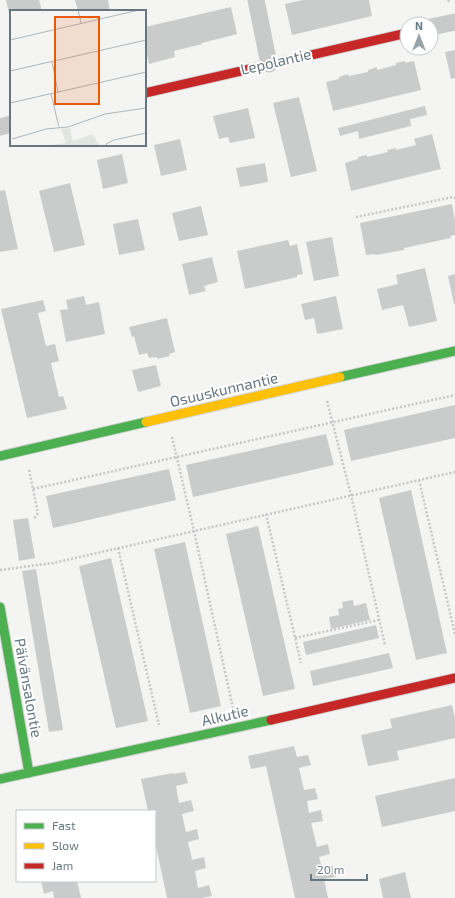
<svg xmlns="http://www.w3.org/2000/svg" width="455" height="898" viewBox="0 0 455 898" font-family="'Exo 2',sans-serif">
  <rect width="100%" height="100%" fill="#f4f4f3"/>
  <path fill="#cacccc" d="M6,0h33l3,11h-31l-1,7z
    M75,0h33l2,11h-32z
    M303,0h66l3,16 -80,19 -7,-31z
    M231,7l6,27 -35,9v1l-28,7 1,6 -26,7 -4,-18v-19z
    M455,50v28l-4,1 -6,-27z
    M405,61v2l9,-2 7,29 -88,21 -7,-29 13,-3v-2l9,-3 1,2 19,-4v-2l9,-3v3l19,-5v-2z
    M299,97l18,74 -26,6 -18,-74z
    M425,106l2,9 -17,4 1,7 -52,13 -1,-8 -18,5 -2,-8z
    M248,108l7,30 -25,5 -2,-6 -9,2 -6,-23z
    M432,134l9,35 -90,22 -6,-28 13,-4v-2l9,-2v2l21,-5 -1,-2 9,-2v2l20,-5 -2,-6z
    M180,139l7,31 -26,6 -7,-31z
    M122,154l6,29 -25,6 -6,-29z
    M265,163l3,19 -28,5 -4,-19z
    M70,183l15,62 -31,7 -15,-61z
    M5,190l13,59 -18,3v-61z
    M452,204l3,17v14l-5,1 1,2 -47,10v2l-28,5 -1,-1 -9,1 -6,-32z
    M201,206l7,29 -29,6 -7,-28z
    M138,219l7,31 -26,5 -6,-31z
    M332,237l7,39 -25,5 -8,-39z
    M288,240l2,6 7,-2 6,30 -6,1v2l-52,12 -8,-38z
    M212,257l6,25 -14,4 2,5 -17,4 -7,-31z
    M425,268l12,53 -28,6 -6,-22 -21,5 -5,-21 21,-5 -2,-9z
    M455,274v30h-1l-6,-28z
    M84,296l2,9 13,-3 6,32 -39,8 -6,-32 8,-1 -2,-9z
    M336,296l7,33 -26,5 -3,-16 -9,2 -4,-16z
    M43,300l3,11 -8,2 8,33 9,-2 4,17 -8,2 8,34 4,-1 4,13 -40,9 -26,-109z
    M167,318l8,34 -6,2 1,2 -13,3v-2l-8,1 -2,-5 -8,2 -5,-19 -2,1 -3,-10z
    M156,365l5,21 -23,6 -6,-22z
    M455,405v33l-104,23 -7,-31z
    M326,434l8,31 -141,32 -7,-32z
    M169,469l7,31 -123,28 -7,-32z
    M411,490l36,163 -31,7 -37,-162z
    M28,518l7,40 -16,3 -6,-41z
    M258,526l37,163 -32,7 -37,-162z
    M185,542l36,164 -31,7 -36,-164z
    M111,558l37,163 -32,7 -37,-162z
    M36,569l27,161 -14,2 -27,-161z
    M353,600l1,6 12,-3 4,17 -39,9 -2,-12 10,-2 -1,-6 5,-1 -1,-6z
    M376,625l3,13 -73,17 -3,-13z
    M389,653l4,15 -80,18 -3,-15z
    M452,705l3,13v20l-58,13 2,9 -31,6 -7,-31 31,-7 -2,-9z
    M294,746l3,11 11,-2 3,10 -12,3 5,22 11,-2 3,11 -11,2 2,12 12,-3 2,11 -12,2 6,24 11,-3 2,10 -11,3 3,11 11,-2 3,11 -12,2 4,19h-33l-29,-132 -15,3 -3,-13z
    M185,772l3,11 -12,3 3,17 12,-3 3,11 -12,3 4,18 11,-3 2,10 -11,3 4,18 12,-3 2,11 -11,3 3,17 11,-3 3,11 -10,2h-35l-12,-56v-31h-7l-7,-32 32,-6v1z
    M455,778v33l-73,16 -7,-31z
    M405,872l6,26h-28l-4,-19z
    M41,881h36l4,17h-27l-1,-7 -9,3z"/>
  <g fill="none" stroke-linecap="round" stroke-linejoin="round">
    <defs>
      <path id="fast" d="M340,377l115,-26
        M0,456l146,-34
        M0,607l29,166
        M0,779l271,-59"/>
      <path id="slow" d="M146,422l194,-45"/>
      <path id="jam" d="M145,93l262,-60
        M271,720l184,-42"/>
    </defs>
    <use href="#fast" stroke="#d1d2d2" stroke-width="11"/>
    <use href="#slow" stroke="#d1d2d2" stroke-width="11"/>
    <use href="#jam" stroke="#d1d2d2" stroke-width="11"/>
    <path stroke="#c6c7c8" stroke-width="2.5" stroke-dasharray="2 2" stroke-linecap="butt" d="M448,0l1,2
      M356,217l97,-20 2,1
      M327,401l24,94 34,150
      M172,437l22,94 39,177
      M29,470l9,43 -4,6
      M419,480l36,154
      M33,489l422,-94
      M266,514l35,149
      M118,548l41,177
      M0,570l53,-7 402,-91
      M295,638l84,-18"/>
    <path stroke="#c8caca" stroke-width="17" d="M256,0l13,64
      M431,27l24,-5
      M0,127l11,-3"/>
    <use href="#fast" stroke="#4caf50" stroke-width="9"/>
    <use href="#slow" stroke="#ffc107" stroke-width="9"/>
    <use href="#jam" stroke="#c62828" stroke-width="9"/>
  </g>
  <g text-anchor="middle" stroke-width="4" stroke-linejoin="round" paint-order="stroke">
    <g font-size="15" fill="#667781" stroke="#fff">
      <text transform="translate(276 62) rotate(-13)" y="5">Lepolantie</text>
      <text transform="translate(224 390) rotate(-13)" y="5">Osuuskunnantie</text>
      <text transform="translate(28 688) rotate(80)" y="5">Päivänsalontie</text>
      <text transform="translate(225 716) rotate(-13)" y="5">Alkutie</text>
    </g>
  </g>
  <g transform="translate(10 10)">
    <rect width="136" height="136" fill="#f4f4f3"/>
    <path d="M60,118l3,13 20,-7 6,11 6,-1 -4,2h-55l20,-3 -5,-14z" fill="#e3e6e0"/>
    <path fill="none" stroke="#aeb7bb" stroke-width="1" d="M68,0l3,13M0,30l129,-30M42,52l6,30M0,61l136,-31M41,84l8,33M0,93l136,-31M2,129l34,-10 22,-2 37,-13 41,-6M98,136l-2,-2 8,-4 32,-7"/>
    <path fill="#e8590c" fill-opacity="0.15" stroke="#e8590c" stroke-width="2" d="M45,7h44v87h-44z"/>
    <rect width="136" height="136" fill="none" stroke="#667781" stroke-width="2"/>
  </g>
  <rect x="16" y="810" width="140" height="72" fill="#ffffff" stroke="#c2c9cd"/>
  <rect x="24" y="823" width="20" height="6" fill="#4caf50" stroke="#c2c9cd"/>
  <text x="52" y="830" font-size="12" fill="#667781">Fast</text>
  <rect x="24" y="843" width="20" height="6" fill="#ffc107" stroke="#c2c9cd"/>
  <text x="52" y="850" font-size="12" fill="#667781">Slow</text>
  <rect x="24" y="863" width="20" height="6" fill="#c62828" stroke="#c2c9cd"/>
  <text x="52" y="870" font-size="12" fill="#667781">Jam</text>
  <g transform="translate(419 36)"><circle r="19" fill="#ffffff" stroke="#c2c9cd"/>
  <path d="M0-3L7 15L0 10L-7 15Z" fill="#98a3a9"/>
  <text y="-6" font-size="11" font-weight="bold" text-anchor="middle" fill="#667781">N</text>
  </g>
  <path d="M311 874v6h56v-6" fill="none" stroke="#667781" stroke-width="2"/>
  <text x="317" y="874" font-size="12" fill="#667781" stroke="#ffffff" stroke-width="3" paint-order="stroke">20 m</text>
</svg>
